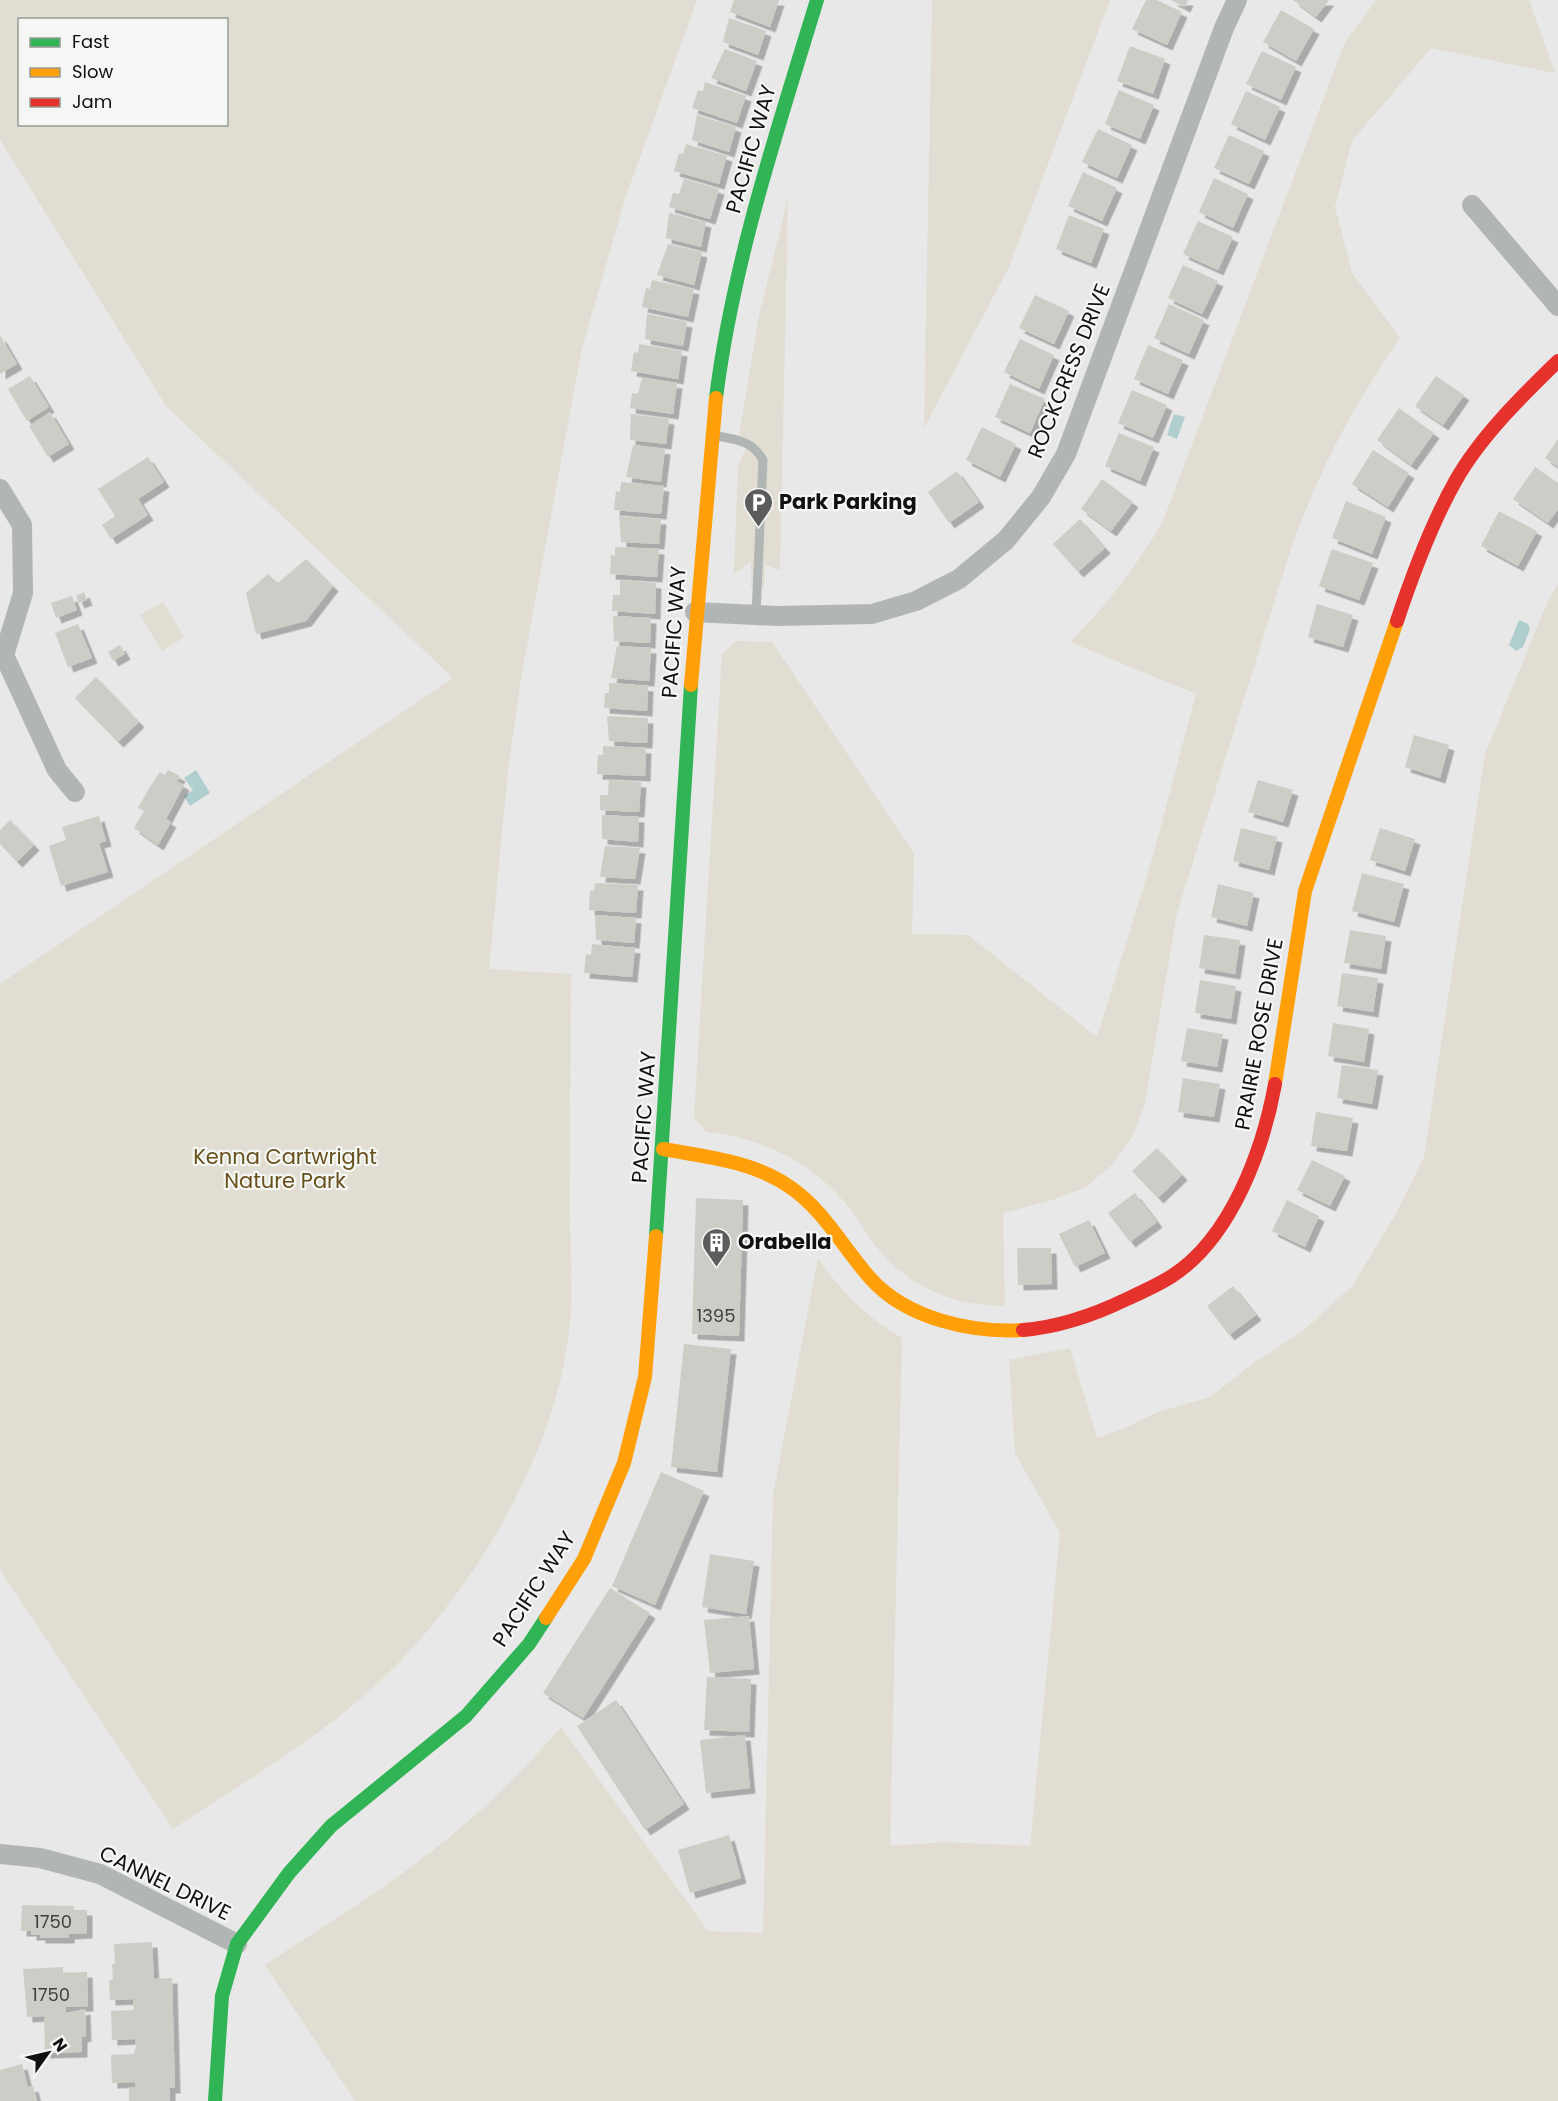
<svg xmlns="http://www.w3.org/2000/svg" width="1558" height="2101" viewBox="0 0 1558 2101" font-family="Poppins,sans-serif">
  <defs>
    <filter id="shadow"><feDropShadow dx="5.5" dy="5.5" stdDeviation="0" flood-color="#0004"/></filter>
  </defs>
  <rect width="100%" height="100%" fill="#e7e8e7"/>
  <path fill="#e2ddd2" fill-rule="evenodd" d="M0,0h697l-72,199 -43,149 -60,324 -14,98 -19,199 82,5c-1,80 -1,160 -1,240 0,39 4,80 -1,118 -16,135 -109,282 -211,369 -57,48 -123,87 -185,128l-173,-259v-586l453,-306 -287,-272 -166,-266zM20,20h206v104h-206z
    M932,0h178l-101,267 -85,161z
    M1376,0h153l26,73 -124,-25 -79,93 -17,66 17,66 48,65c-46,67 -77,125 -106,201l-117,374 -32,189 -12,34 -21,29 -28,23 -35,13 -46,12 2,93c-49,0 -93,-17 -125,-55 -15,-18 -25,-39 -41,-55 -35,-38 -82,-59 -133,-64l-12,-15 28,-463 14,-13 36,1 142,211 -2,81 56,1 129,102 56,-181 43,-162 -126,-52c37,-37 66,-75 93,-121l182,-479z
    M788,198l-8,372 -15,-5 -1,23h-13v-27l-17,13 4,-108 11,-25 -10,-5 20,-120z
    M1558,584v1517h-1203l-90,-136c63,-42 130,-82 188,-131 40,-32 74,-68 108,-107l147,204 55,2 10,-438 45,-237c23,34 48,59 84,80l-12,508 55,-4 85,4 30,-313 -45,-80 -6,-93 61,-12 27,90 26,-9 35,-17 52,-15 45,-35 49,-32 49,-45 45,-75 26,-53 61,-403 63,-153z
    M163,602l21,35 -22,14 -22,-36z"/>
  <path fill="#b0cece" d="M1174,414l11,3 -8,22 -10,-4z
    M1519,620l9,4 2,5 -7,18 -7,4 -7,-6z
    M196,770l14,23 -20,13 -6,-10 9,-6 -9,-12z"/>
  <path fill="#cccdc7" filter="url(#shadow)" d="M734,0h45l-9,27 -40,-15z
    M1146,0h11l25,12 -15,33 -35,-16z
    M1171,0h17l-3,7z
    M1293,0h36l-13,17z
    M1281,10l33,19 -18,32 -33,-19z
    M729,18l37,13 -8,24 -35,-13z
    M1130,46l35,13 -12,35 -36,-13z
    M725,49l32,12 -11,30 -35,-13z
    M1262,51l34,16 -15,33 -35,-16z
    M705,82l41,14 -9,27 -45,-15 6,-18 5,1z
    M1119,90l35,15 -14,34 -35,-15z
    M1246,91l34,16 -15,33 -34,-16z
    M697,115l39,12 -7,25 -37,-12z
    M1098,129l34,16 -15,33 -35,-16z
    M1229,135l35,16 -15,33 -35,-16z
    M686,144l41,12 -8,28 -45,-13 5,-18 4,1z
    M1083,172l34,16 -15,33 -34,-15z
    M1214,178l34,16 -15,34 -34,-16z
    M684,179l35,10 -9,30 -41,-12 4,-14 6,1z
    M669,213l37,9 -5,25 -35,-9z
    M1069,215l35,14 -13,34 -35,-14z
    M1198,221l35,16 -15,33 -35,-16z
    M668,244l34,8 -8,33 -37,-10z
    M1183,265l35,16 -16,33 -34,-16z
    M652,280l42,9 -6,28 -46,-10 4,-19 4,1z
    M1035,295l34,16 -15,33 -35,-16z
    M1169,304l35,16 -15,34 -35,-16z
    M647,314l40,8 -4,24 -38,-7z
    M0,335l17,29 -17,10z
    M1020,339l34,16 -15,34 -35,-17z
    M639,344l43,7 -4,28 -47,-8 3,-19 4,1z
    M1148,345l35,15 -15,34 -34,-15z
    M30,376l19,31 -22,14 -19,-32z
    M1436,376l28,19 -21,30 -28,-19z
    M642,378l35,5 -4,31 -43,-6 2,-15 6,1z
    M1010,384l35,15 -15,34 -35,-16z
    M1132,390l35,15 -14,33 -35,-15z
    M1399,408l35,25 -23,32 -34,-25z
    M50,412l19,32 -21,13 -19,-31z
    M631,414l38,5 -3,25 -36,-4z
    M982,427l34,17 -16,33 -34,-17z
    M1119,433l35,14 -14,34 -35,-15z
    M1558,439v28l-13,-9z
    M633,445l32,4 -4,33 -35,-5z
    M1373,450l36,23 -21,34 -36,-23z
    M148,457l16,25 -26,17 10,16 -37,24 -9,-14 13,-9 -17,-27z
    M1535,467l23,16v26l-10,14 -35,-24z
    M957,471l22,31 -30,21 -21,-31z
    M1102,479l31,23 -22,29 -30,-22z
    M621,482l43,4 -3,28 -47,-4 2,-19 4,1z
    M1346,501l40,16 -14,37 -40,-16z
    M1499,511l38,20 -19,35 -37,-20z
    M619,516l42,3 -2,25 -38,-2z
    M1080,519l25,29 -27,24 -25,-28z
    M615,547l44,2 -2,28 -47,-3 1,-19 4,1z
    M1332,549l41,14 -14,37 -40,-14z
    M306,559l27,27 -27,35 -50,13 -10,-41 22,-19 10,9z
    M620,580l36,3 -1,31 -43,-3 1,-16h7z
    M84,592l3,8 -8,3 -3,-7z
    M72,596l5,14 -21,8 -5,-15z
    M1317,604l36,11 -10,32 -35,-10z
    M613,616l38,2 -1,25 -36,-2z
    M78,624l14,34 -24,9 -13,-34z
    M120,645l5,9 -12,7 -5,-9z
    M617,646l34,2 -2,33 -38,-3z
    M96,677l43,45 -21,20 -43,-44z
    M609,683l39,3 -1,25 -43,-3 1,-15h4z
    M607,716l41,2 -1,25 -38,-2z
    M1414,735l35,10 -9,33 -35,-11z
    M603,746l43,2 -1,28 -48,-2 1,-19h5z
    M168,770l12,6 -3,5 7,4 -18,34 5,3 -13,23 -24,-17 10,-17 -6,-3 13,-23 9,-13 5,3z
    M609,780l32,2 -2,30 -39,-2v-15h8z
    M1258,780l35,10 -10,32 -35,-10z
    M602,815l37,2 -1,25 -36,-3z
    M99,816l7,25 -7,2 9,29 -47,14 -12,-40 17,-6 -4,-13z
    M10,820l24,25 -17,17 -17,-18v-14z
    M1241,828l36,9 -8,33 -36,-9z
    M1380,828l35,11 -10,32 -35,-11z
    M605,846l35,2 -5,31 -35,-2z
    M1362,873l42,11 -10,38 -42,-11z
    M595,883l43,2 -2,28 -47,-3 1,-19h4z
    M1218,884l36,9 -7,33 -36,-9z
    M595,915l41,3 -2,25 -38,-3z
    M1350,930l36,6 -5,33 -37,-6z
    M1204,935l36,5 -5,34 -36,-6z
    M592,944l43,4 -3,29 -48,-4 2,-19 5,1z
    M1342,973l36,5 -5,34 -36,-6z
    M1200,980l36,6 -5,33 -36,-6z
    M1333,1023l36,6 -5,33 -36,-6z
    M1187,1028l36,6 -6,33 -36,-6z
    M1342,1065l36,5 -6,34 -35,-6z
    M1183,1078l37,6 -6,33 -36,-5z
    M1316,1112l37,6 -6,33 -36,-5z
    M1157,1148l25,27 -24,23 -26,-27z
    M1312,1160l33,16 -15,30 -33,-16z
    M1135,1193l22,29 -27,20 -22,-29z
    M696,1198l47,2 -4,136 -47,-2z
    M1287,1200l32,16 -14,31 -33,-16z
    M1089,1220l16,33 -30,14 -16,-33z
    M1017,1248h34l1,36 -34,1z
    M1233,1286l23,29 -27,20 -22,-29z
    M684,1344l47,5 -14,123 -46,-5z
    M661,1472l43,19 -49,114 -43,-19z
    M710,1554l44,7 -8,53 -44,-7z
    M610,1588l40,25 -67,105 -40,-25z
    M749,1616l5,53 -44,4 -6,-53z
    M707,1677l44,2 -2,53 -45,-2z
    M616,1700l68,104 -39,26 -68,-104z
    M745,1735l5,53 -44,5 -6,-53z
    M729,1835l12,43 -51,15 -12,-43z
    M22,1905l52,1v4h13v23l-18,1v4h-29v-3h-9v-4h-10z
    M152,1942l2,37 18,-1 3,110h-5v13h-41v-14h7l-1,-5 -23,1 -1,-28 23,-1 2,-8 -1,-7 -23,1 -1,-29 23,-1 -1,-11 -23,1 -1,-20h4l-1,-16h3l-1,-20z
    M63,1967v6l24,-1 1,34 -22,1v6l19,-4 1,27 -4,1v15l-37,1 -1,-37 -17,1 -4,-48z
    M22,2064l6,23 5,-1 4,15h-37v-31z"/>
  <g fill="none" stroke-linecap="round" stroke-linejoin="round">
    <path stroke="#b1b6b4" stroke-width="9" d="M713,435c22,5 38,4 50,25l-7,154"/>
    <path stroke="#b1b6b4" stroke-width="20" d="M1472,205l86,101
      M0,489l22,36 1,68 -19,62 -4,2
      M695,612l82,4 95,-2 44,-13 43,-22 47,-39 35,-43 25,-43 158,-426 13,-28
      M4,655l53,115 18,22
      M0,1854l40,4 60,16 137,70"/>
    <path stroke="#30b455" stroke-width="14" d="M716,398c17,-136 61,-267 101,-398
      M656,1236l35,-551
      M215,2101l7,-105 15,-52 52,-71 42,-47 135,-110 63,-72 17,-26"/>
    <path stroke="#ff9f0a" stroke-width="14" d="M691,685l25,-287
      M1275,1084l30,-193 92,-270
      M663,1149c43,8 90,12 127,38 35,24 53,61 81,92 36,40 101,54 152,51
      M546,1618l38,-59 40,-96 21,-86 11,-141"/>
    <path stroke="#e5322d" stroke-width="14" d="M1397,621c16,-48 34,-97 59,-141 25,-44 66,-84 102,-119
      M1023,1330c36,-3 71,-15 104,-31 15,-7 31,-14 45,-23 59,-38 91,-126 103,-192"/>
  </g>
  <defs>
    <symbol id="parking-pin" viewBox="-11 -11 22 30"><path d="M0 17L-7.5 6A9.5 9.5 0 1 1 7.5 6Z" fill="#5b5c5b" stroke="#f4f7f3"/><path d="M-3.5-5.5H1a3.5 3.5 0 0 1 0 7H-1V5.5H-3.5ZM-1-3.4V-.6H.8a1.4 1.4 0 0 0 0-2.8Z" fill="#fff"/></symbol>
    <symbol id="building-pin" viewBox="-11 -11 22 30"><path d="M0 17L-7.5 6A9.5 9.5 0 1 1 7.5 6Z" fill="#5b5c5b" stroke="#f4f7f3"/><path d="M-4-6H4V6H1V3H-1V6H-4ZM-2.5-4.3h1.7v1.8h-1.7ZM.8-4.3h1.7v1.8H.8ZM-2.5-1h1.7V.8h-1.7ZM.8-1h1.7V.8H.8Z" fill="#fff"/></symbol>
  </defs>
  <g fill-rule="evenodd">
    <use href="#parking-pin" x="742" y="486" width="33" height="45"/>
    <use href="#building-pin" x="700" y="1226" width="33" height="45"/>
  </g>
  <g text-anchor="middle" stroke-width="4.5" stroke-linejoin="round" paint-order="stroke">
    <g font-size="18" fill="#3f403e">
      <text x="716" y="1322">1395</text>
      <text x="53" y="1928">1750</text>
      <text x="51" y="2001">1750</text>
    </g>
    <g font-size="21" fill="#101110" stroke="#f4f7f3">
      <text transform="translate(751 149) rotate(-74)" y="7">PACIFIC WAY</text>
      <text transform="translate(1069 371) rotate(-68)" y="7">ROCKCRESS DRIVE</text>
      <text transform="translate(674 632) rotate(-86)" y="7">PACIFIC WAY</text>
      <text transform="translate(1259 1034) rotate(-80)" y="7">PRAIRIE ROSE DRIVE</text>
      <text transform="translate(644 1117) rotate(-86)" y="7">PACIFIC WAY</text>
      <text transform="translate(534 1589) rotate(-57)" y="7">PACIFIC WAY</text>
      <text transform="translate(165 1883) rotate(26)" y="7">CANNEL DRIVE</text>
    </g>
    <g font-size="21" font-weight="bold" fill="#101110" stroke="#f4f7f3" text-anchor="start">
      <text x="779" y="509">Park Parking</text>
      <text x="738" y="1249">Orabella</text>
    </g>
    <g font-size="21" fill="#68501c" stroke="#f4f7f3">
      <text x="285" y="1164">Kenna Cartwright<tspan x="285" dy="24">Nature Park</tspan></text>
    </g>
  </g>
  <rect x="18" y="18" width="210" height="108" fill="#f4f7f3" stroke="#999b98" stroke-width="1.5"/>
  <rect x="30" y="38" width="30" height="9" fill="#30b455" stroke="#999b98" stroke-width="1.5"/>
  <text x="72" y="48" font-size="18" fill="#101110">Fast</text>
  <rect x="30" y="68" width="30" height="9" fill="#ff9f0a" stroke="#999b98" stroke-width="1.5"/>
  <text x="72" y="78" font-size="18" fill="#101110">Slow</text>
  <rect x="30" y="98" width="30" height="9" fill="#e5322d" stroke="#999b98" stroke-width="1.5"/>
  <text x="72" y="108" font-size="18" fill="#101110">Jam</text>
  <g transform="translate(48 2053) rotate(56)" stroke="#f4f7f3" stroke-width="4.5" paint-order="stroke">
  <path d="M0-4.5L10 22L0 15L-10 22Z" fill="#101110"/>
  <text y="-9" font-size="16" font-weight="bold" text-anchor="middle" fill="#101110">N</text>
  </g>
</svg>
